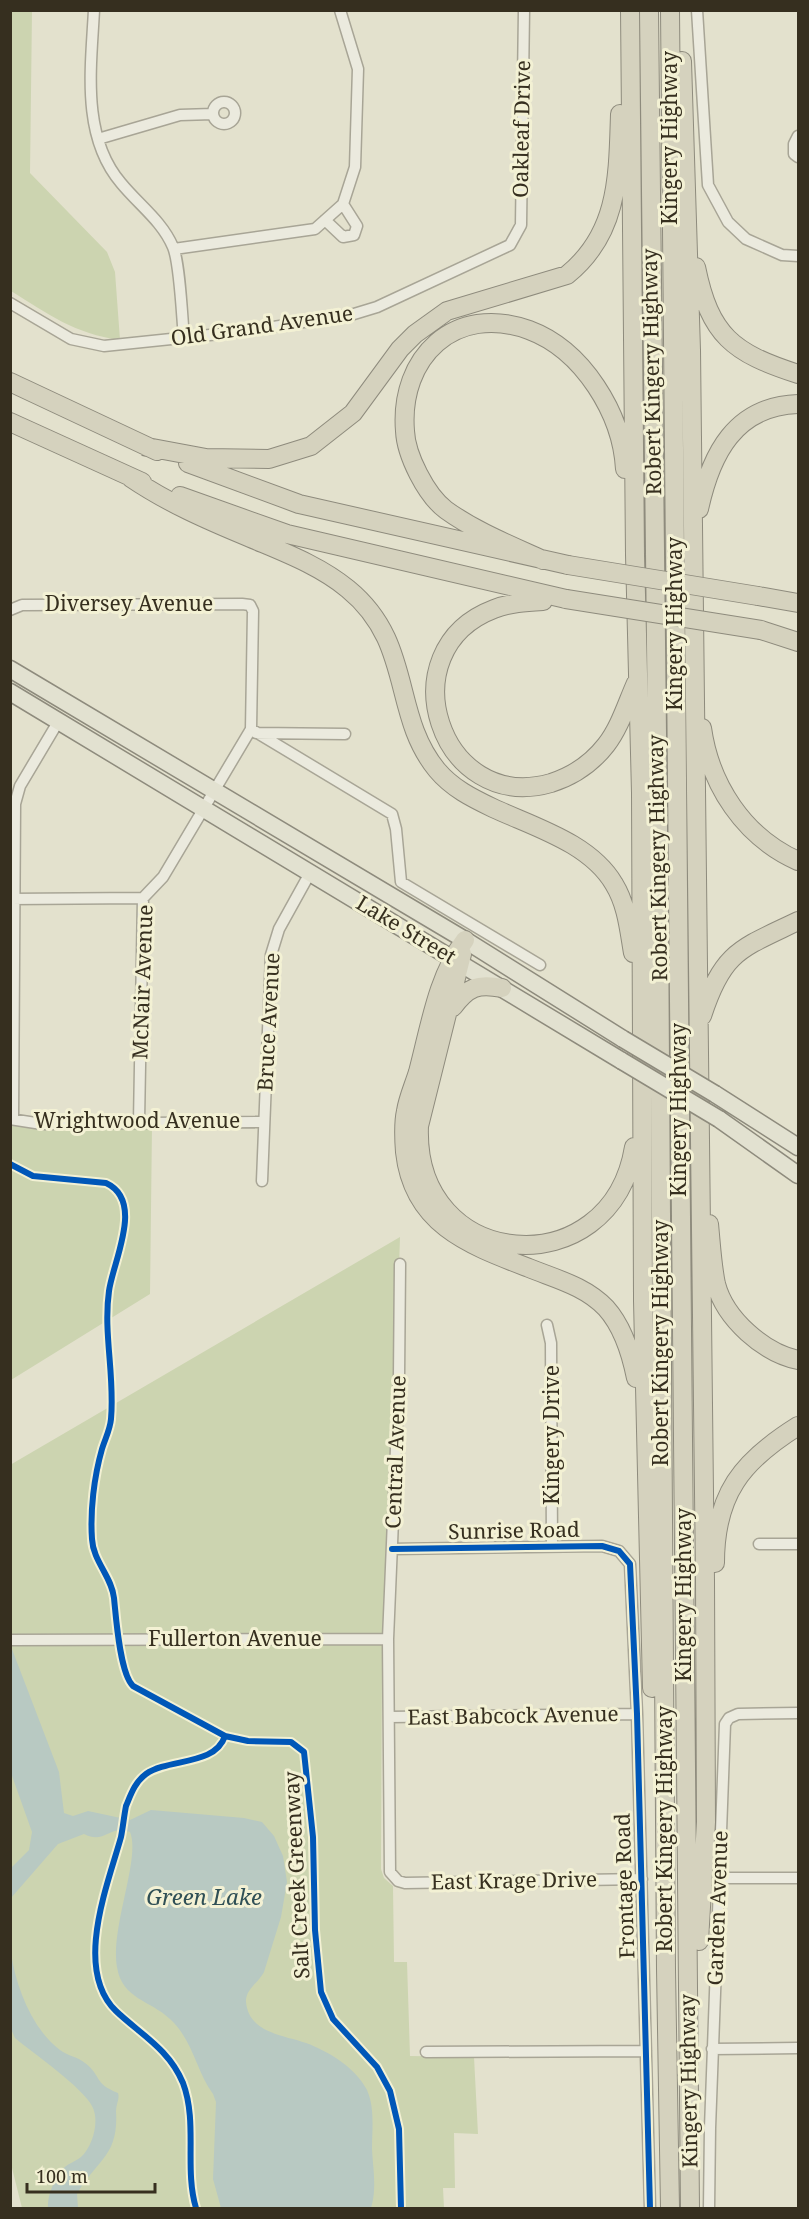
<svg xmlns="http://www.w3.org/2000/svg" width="809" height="2219" viewBox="0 0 809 2219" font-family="'Noto Serif',serif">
  <rect width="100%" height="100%" fill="#e3e1cd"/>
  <path fill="#ccd4b0" d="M10,11h22l-2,162 77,79 8,20 5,68c-45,-6 -72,-26 -109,-49z
    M11,1117l141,9 -2,168 -139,86z
    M400,1237l-8,248 -10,176 -1,208 3,9 9,8 1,76h13l3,94 64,1 4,77 -24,-1 1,55h-12l1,20h-422l-12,-48v-695z"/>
  <path fill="#b8c9c2" d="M10,1644l49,128 5,41 9,3 15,-5 42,9 21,-10 93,8 18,4 12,14 9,20 4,26 -6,35 -17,55c-5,10 -19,18 -18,30 3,31 37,33 60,41 22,8 50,25 61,47 8,18 5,40 5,59 1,21 5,39 -1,59h-150l-8,-29 3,-77 -3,-8c-17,-23 -20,-54 -43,-75 -20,-19 -48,-20 -53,-52 -7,-39 24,-109 13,-135 -21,-8 -25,13 -46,2l-26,10 -47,54v-30l18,-18 3,-18 -21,-59z
    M11,1953c5,34 21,76 49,97 8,6 18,7 25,13 17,13 8,20 33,30 2,6 -2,11 -2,18 3,46 -20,49 -39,83l1,14h-30c-1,-12 6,-28 14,-38 4,-6 13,-8 19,-13 12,-11 19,-37 11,-51 -11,-20 -58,-52 -77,-68l-4,-9z"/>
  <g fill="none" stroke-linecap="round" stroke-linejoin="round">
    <defs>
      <path id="street" d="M94,10c-3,58 -13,126 27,173 18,22 41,38 52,64 7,16 9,71 11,91
        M697,10l11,175 20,37 18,17 36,16 16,1
        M213 113a11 11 0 1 1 22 0a11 11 0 1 1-22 0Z
        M798,136l-4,8v10l4,3
        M98,139l82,-24 33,-1
        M325,220l18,17 11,-2 3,-9 -14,-22
        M174,249l141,-20 28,-25 12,-37 3,-98 -18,-59
        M10,303l61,36 33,7 144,-15 106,-17 23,-7 133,-62 11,-20 3,-215
        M10,610l12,-5 220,-1 8,1 3,6 -2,118 -88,148 -20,21 -4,224
        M251,729l141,85 4,15 5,53 139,83
        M256,733l89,1
        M10,899l133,-1
        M10,1119l32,5 222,-2
        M13,1119l2,-315 5,-18 38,-64
        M262,1181l9,-226 8,-26 31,-56
        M400,1264l-1,113 -11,262 2,233 8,9 7,2 237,-4
        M547,1325l4,18 1,203
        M759,1544h39
        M392,1549l210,-3 17,5 11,13 7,150 13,494
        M10,1640l378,-1
        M389,1717l248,-3
        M719,1878h79
        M712,2049l86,-1
        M426,2052l220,-1
        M709,2208l1,-80 15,-404 4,-6 9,-4 60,-1"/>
      <path id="primary" d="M10,669l455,271 158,99
        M10,692l612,369
        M715,1094l83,53
        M719,1119l79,56"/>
      <path id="highway" d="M630,10l5,545 6,238 2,508 9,387
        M649,10l10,904 7,1055 4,239
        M670,10l20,2198
        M682,61l9,289 14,1230 1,242 -7,119
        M696,267c14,69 37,86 102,107
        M10,382l147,69
        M10,422l132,60
        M147,447l59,11 63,1 42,-13 42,-33 47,-64 15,-15 32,-23 120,-36c52,-42 51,-99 53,-161
        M188,463l111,41 269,61
        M131,478c37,25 76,42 117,59 35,15 71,28 100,52 66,54 43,125 89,181 15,18 35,28 56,38 41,19 97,35 121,76 13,21 15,46 19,69
        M180,496l107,38 279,65
        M699,509c12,-55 36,-103 99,-105
        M543,560c-33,-15 -68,-29 -97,-50 -20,-15 -40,-55 -41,-79 -6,-74 50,-128 124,-101 54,20 93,84 96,139
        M758,596l40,7
        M543,601c-17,1 -34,2 -49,8 -108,41 -54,206 57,174 22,-7 41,-20 55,-38 14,-18 21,-42 30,-62
        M761,630l37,12
        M702,728c8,57 42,109 96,133
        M465,940c-28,37 -35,87 -47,132 -4,13 -10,26 -12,39 -3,13 -2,28 -1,41 8,73 64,93 124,116 27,11 56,18 77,40 17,19 25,45 30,70
        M462,954l-43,172c-6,147 192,162 215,21
        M453,1007c15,-20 25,-24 49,-19
        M702,1016c21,-65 38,-67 96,-95
        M709,1224c2,20 3,41 7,60 9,35 48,69 82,76
        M715,1563c0,-69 27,-102 83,-137"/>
    </defs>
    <use href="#street" stroke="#a8a596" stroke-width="13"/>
    <use href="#primary" stroke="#8e8b7d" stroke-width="19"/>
    <use href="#highway" stroke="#8e8b7d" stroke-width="20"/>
    <use href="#street" stroke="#ebeade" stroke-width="10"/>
    <use href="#primary" stroke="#e2e1d0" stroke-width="16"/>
    <use href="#highway" stroke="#d5d2be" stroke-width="18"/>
    <defs>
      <path id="primary-bridge" d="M623,1039l92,55
        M622,1061l97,58"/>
      <path id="highway-bridge" d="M568,565l190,31
        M566,599l195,31"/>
    </defs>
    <use href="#primary-bridge" stroke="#8e8b7d" stroke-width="19" stroke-linecap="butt"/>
    <use href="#highway-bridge" stroke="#8e8b7d" stroke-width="20" stroke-linecap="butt"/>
    <use href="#primary-bridge" stroke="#e2e1d0" stroke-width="16"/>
    <use href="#highway-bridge" stroke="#d5d2be" stroke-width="18"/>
    <defs>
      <path id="cycleway" d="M10,1164l23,12 73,7c39,18 7,78 3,108 -6,42 6,85 2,128 -1,11 -6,20 -9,30 -8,28 -12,62 -10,90 1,22 20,38 22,59 2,20 6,76 19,88l92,50 23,5 43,1 13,10 9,85 2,93 6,62 12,27 44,48 13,24 9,38 2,79
        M392,1549l210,-3 17,5 11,13 7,150 13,494
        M196,2208c-12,-40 2,-85 -13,-125 -14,-34 -43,-49 -67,-72 -43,-42 -8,-127 5,-174 2,-10 3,-21 5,-31 5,-12 9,-24 20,-32 23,-16 69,-8 79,-38"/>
    </defs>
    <use href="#cycleway" stroke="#f3f1d4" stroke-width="10"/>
    <use href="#cycleway" stroke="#0057b8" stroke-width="6"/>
  </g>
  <g text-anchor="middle" stroke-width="6" stroke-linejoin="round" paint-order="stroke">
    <g font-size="21" fill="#362f1f" stroke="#f3f1d4">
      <text transform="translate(522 129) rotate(-89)" y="7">Oakleaf Drive</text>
      <text transform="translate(670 138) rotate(-90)" y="7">Kingery Highway</text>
      <text transform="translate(262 326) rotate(-8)" y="7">Old Grand Avenue</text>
      <text transform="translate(652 372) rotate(-91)" y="7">Robert Kingery Highway</text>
      <text x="129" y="611">Diversey Avenue</text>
      <text transform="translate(675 624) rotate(-90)" y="7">Kingery Highway</text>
      <text transform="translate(658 858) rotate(-91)" y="7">Robert Kingery Highway</text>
      <text transform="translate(406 930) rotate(31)" y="7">Lake Street</text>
      <text transform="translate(143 982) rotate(-88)" y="7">McNair Avenue</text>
      <text transform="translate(269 1022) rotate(-87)" y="7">Bruce Avenue</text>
      <text transform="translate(679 1110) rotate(-90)" y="7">Kingery Highway</text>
      <text x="137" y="1128">Wrightwood Avenue</text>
      <text transform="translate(661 1343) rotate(-90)" y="7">Robert Kingery Highway</text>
      <text transform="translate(552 1435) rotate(-90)" y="7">Kingery Drive</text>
      <text transform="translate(396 1452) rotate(-88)" y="7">Central Avenue</text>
      <text transform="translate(514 1531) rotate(-1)" y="7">Sunrise Road</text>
      <text transform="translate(684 1595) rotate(-90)" y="7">Kingery Highway</text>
      <text x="235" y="1646">Fullerton Avenue</text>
      <text transform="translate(513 1716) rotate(-1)" y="7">East Babcock Avenue</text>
      <text transform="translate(665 1829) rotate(-90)" y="7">Robert Kingery Highway</text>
      <text transform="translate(297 1875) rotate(-93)" y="7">Salt Creek Greenway</text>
      <text transform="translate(514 1881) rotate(-1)" y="7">East Krage Drive</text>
      <text transform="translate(625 1886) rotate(-92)" y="7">Frontage Road</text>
      <text transform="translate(718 1908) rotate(-88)" y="7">Garden Avenue</text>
      <text transform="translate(689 2081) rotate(-91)" y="7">Kingery Highway</text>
    </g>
    <g font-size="22" font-style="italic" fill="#2f4f55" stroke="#f3f1d4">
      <text x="204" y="1905">Green Lake</text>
    </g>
  </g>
  <rect width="809" height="2219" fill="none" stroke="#362f1f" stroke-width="24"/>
  <path d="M27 2183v9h128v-9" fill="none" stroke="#362f1f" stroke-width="3"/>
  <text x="36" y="2183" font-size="18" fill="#362f1f" stroke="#f3f1d4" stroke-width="4.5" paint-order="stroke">100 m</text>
</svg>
